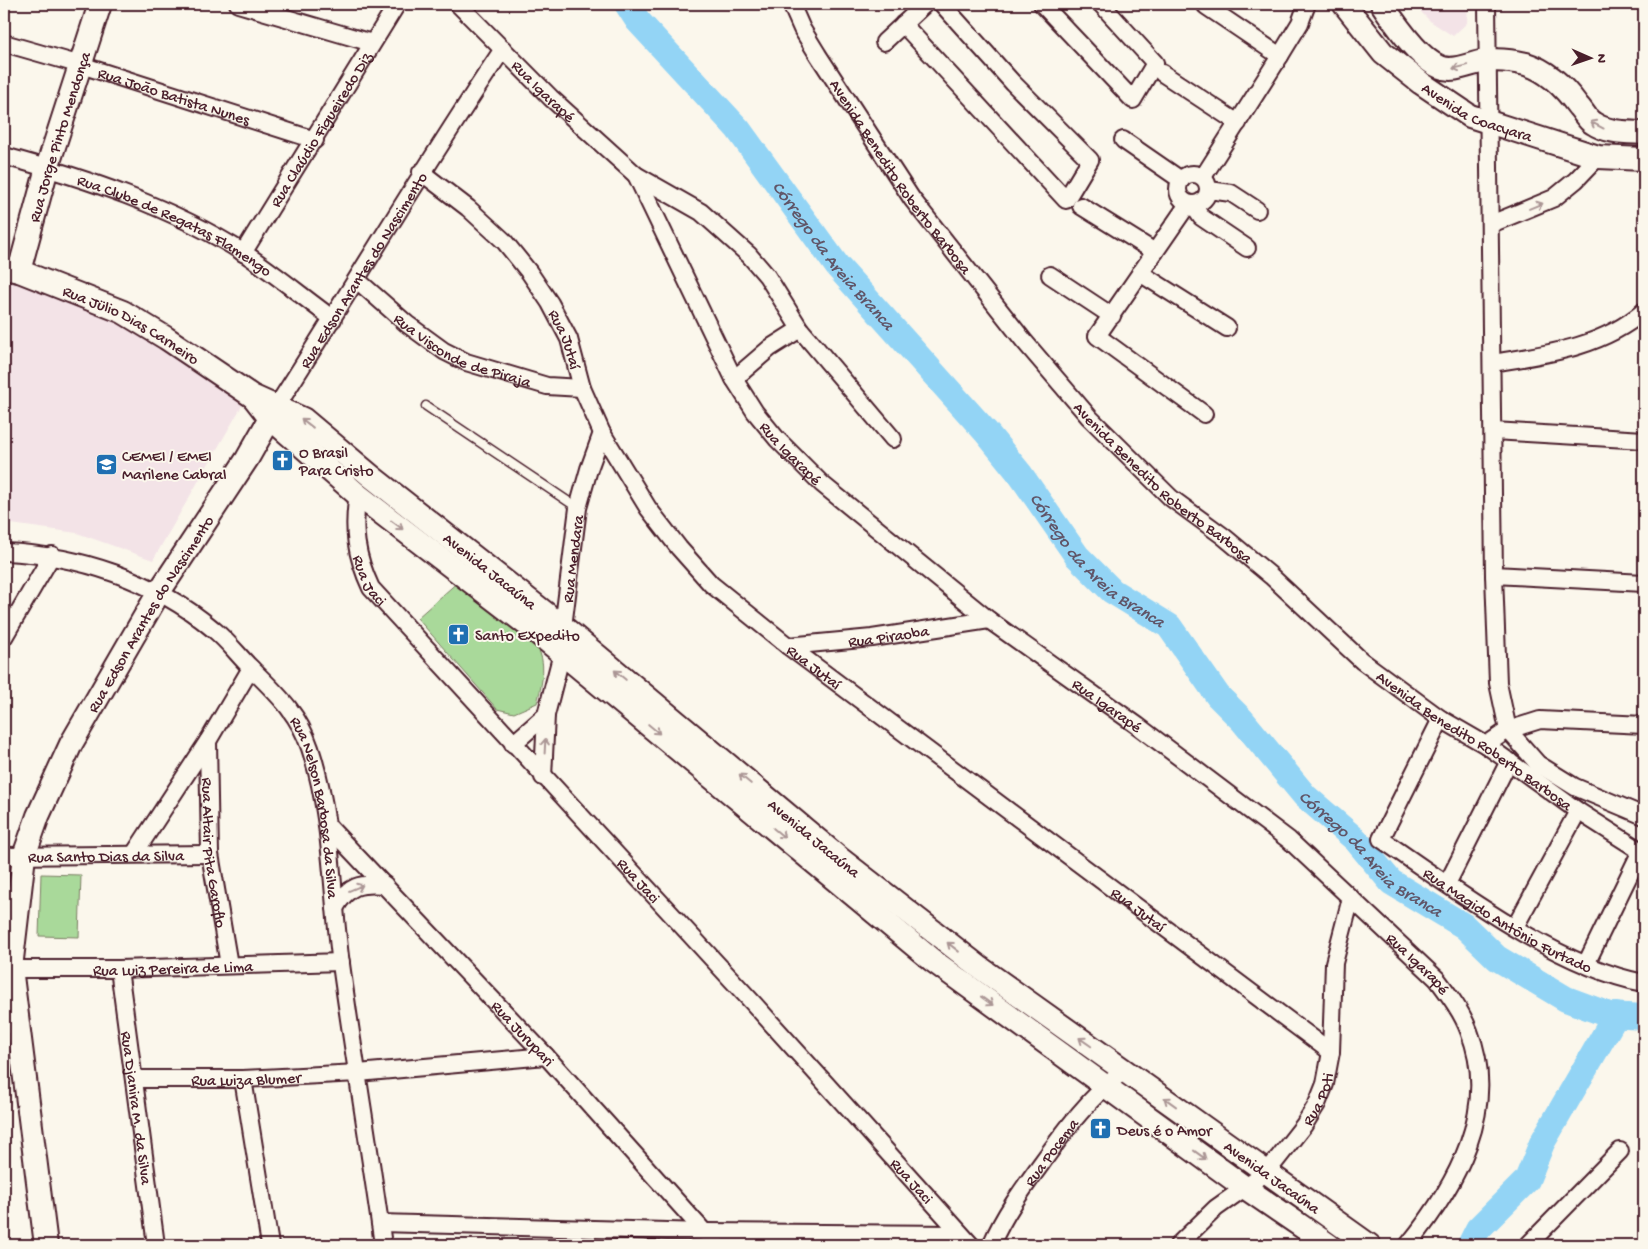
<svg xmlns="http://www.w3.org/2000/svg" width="1648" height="1249" viewBox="0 0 1648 1249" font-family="'Gochi Hand',sans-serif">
  <rect width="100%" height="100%" fill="#fbf7ec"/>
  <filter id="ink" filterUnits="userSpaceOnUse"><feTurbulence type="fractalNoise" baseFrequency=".02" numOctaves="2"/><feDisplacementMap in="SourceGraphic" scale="10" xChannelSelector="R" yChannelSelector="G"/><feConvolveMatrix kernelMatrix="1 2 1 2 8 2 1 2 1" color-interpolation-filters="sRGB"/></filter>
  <g filter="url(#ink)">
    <path fill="#f3e3e7" d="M1413,4h55l-1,19 -14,13 -23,-15z
      M4,275l160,65 79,64 -90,156 -76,-27 -73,-10z"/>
    <path fill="#a9d99a" stroke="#7a7c62" d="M460,580c23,18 69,48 80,73 6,15 1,35 -3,50l-23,10 -17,-4 -80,-91z
      M41,874l40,1 -2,62 -40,-1z"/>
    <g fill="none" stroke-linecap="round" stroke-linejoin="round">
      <g stroke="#93d4f5" stroke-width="26">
        <path id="s1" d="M627,4l11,17 100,108 100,138 148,165 34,42 57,82 35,35 57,35 49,70 24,24 63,76 51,44 35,42 73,44 33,32 69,41 43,16 35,2"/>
        <path d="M1470,1245l8,-16 49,-49 15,-37 74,-128"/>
      </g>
      <defs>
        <path id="lane" d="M426,406l152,102"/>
        <g id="street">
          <path d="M238,4l134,39"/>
          <path id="s2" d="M458,4l93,94 85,77 65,37 48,43 18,21 33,53 93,110"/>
          <path id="s3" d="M791,4l11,25 16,26 94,144 112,142 65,76 82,81 52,38 48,40 91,85 79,58 45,26 92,66 66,42"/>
          <path d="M1042,4l91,96 22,-37 -54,-59"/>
          <path d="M1487,4l7,571 4,108 10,47 30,34 37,23 69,29"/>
          <path d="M1206,6l74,50"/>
          <path d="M903,24l163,176 24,-40 -77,-77 -71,-79"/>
          <path d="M884,42l41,-38"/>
          <path id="s4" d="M4,43l77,22 234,75"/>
          <path d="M1162,73l76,50"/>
          <path d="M1123,140l58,40"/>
          <path id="s5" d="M4,156c81,22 168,51 240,97 30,20 59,44 89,66"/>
          <path id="s6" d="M421,172l47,36 36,33 25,31 21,31 19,36 13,49 20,45 46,75 31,40 32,36 77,62 543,406"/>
          <circle cx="1193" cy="189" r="15"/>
          <path id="s7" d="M636,175l98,204 21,33 22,27 45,45 167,136 149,106 151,114 148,139c12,16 25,33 32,52 31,78 -13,155 -61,214"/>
          <path d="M1203,177l77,-121 20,-33 7,-19"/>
          <path d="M1209,190l22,3 26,17"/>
          <path d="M1188,204l-91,132 107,78"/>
          <path d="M1193,205l8,12 46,31"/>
          <path d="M1081,206l74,46"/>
          <path d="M1491,224l63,-26 22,-18 22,-23"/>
          <path id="s8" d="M243,253l154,-249"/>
          <path d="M1140,273l87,55"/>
          <path d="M1050,275l62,41"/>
          <path id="s9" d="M357,280l50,44 37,27 22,11 81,24 35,2"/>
          <path d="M1492,363c55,-9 109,-15 152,-52"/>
          <path d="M734,379l36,-31 30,-19"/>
          <path id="s10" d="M277,406c76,-119 147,-240 226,-357"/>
          <path d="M1493,431l151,9"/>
          <path id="s11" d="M358,495c-6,34 -2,61 13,93l383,416 217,241"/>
          <path id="s12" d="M4,552c74,3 151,28 209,77 14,11 25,26 37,38 26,26 48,45 60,81 23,69 21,144 31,216 13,94 29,187 42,281"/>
          <path d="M1494,575l150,8"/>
          <path d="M4,637l48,-82"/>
          <path id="s13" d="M788,646l84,-8 117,-18"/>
          <path id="s14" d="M1441,719l-60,120c73,50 176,128 263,144"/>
          <path id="s15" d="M208,741l2,113 19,111"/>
          <path d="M513,744l33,-29"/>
          <path d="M1486,745l22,-15 32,-10 104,5"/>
          <path id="s16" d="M543,777l3,-62 16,-62 1,-26 15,-119 11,-39 13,-36"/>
          <path id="s17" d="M327,825l219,231 170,189"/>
          <path d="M134,854l74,-113 43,-73"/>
          <path id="s18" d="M4,856l206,-2"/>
          <path d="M1447,884l62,-123"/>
          <path d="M335,908c14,-23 24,-25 50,-23"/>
          <path d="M1515,927l63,-116"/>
          <path d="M1586,964l55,-113"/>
          <path id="s19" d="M4,969h115l222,-7"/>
          <path id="s20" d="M119,969l37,276"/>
          <path id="s21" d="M134,1079h109l115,-6 188,-17"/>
          <path d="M243,1079l27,166"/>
          <path d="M380,1223l324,9 255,2"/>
          <path id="s22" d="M991,1245c13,-30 31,-55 50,-81 25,-35 49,-68 84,-94"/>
          <path id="s23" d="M1178,1245l38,-37 51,-36 37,-47 13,-21 8,-20 6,-32 3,-89 17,-65"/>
          <path d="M1528,1245l92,-94"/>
        </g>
        <g id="secondary">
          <path id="s24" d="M1344,4l39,49 38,30 49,33 128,41 46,2"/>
          <path d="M1382,4c12,18 37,55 58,63 14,6 31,-4 45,-6 13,-2 28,0 41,3 23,7 39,24 52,42 5,5 9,14 15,17 14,10 34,9 51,10"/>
          <path id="s25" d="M4,268l15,3 104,41 43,26 86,58 51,23 69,58 191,150 276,231 140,109 390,278"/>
          <path id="s26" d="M19,271l28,-103 53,-164"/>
          <path d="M255,399l14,18 89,78 176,135 398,330 312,227 85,58"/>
          <path id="s27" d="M46,1245l-35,-277 13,-112 14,-40 33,-72 88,-152 88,-133 30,-53"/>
        </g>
      </defs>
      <use href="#lane" stroke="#4a1f2b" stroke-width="11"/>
      <use href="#street" stroke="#4a1f2b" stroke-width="20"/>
      <use href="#secondary" stroke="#4a1f2b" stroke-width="26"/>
      <use href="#lane" stroke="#fbf7ec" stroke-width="8"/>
      <use href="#street" stroke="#fbf7ec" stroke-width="16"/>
      <use href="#secondary" stroke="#fbf7ec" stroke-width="22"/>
    </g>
    <defs><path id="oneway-shaft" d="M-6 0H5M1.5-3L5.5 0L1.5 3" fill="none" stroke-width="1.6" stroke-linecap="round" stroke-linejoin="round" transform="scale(1.25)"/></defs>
    <g stroke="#ab9695">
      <use href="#oneway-shaft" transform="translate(1460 67) rotate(167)"/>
      <use href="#oneway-shaft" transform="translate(1597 125) rotate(-152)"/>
      <use href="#oneway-shaft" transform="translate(1536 206) rotate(-22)"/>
      <use href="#oneway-shaft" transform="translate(307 423) rotate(-142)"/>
      <use href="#oneway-shaft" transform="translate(397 525) rotate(37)"/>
      <use href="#oneway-shaft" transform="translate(620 675) rotate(-140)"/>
      <use href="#oneway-shaft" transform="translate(654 729) rotate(40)"/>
      <use href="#oneway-shaft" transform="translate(545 746) rotate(-87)"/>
      <use href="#oneway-shaft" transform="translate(745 779) rotate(-140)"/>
      <use href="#oneway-shaft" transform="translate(779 833) rotate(40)"/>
      <use href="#oneway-shaft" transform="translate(356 888) rotate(-23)"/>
      <use href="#oneway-shaft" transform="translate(953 947) rotate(-142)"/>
      <use href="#oneway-shaft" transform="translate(987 1001) rotate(36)"/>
      <use href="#oneway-shaft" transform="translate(1085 1042) rotate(-145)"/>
      <use href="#oneway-shaft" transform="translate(1170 1102) rotate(-144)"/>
      <use href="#oneway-shaft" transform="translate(1200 1155) rotate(36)"/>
    </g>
  </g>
  <defs>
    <symbol id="church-square" viewBox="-11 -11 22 22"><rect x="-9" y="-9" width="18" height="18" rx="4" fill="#1f6fb2" stroke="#fbf7ec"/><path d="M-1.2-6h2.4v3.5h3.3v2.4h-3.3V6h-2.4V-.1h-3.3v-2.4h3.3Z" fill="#fff"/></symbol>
    <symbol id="school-square" viewBox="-11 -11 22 22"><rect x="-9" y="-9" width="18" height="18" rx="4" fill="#1f6fb2" stroke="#fbf7ec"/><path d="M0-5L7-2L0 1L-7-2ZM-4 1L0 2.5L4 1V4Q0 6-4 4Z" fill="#fff"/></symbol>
  </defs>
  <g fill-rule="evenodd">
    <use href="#church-square" x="270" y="448" width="25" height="25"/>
    <use href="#school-square" x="94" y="452" width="25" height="25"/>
    <use href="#church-square" x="446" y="622" width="25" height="25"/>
    <use href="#church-square" x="1088" y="1116" width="25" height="25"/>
  </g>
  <g text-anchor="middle" stroke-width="4" stroke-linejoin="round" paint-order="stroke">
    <g font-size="16" fill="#4a1f2b" stroke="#fbf7ec">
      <text dy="6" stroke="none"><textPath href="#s2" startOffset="122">Rua Igarapé</textPath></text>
      <text dy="6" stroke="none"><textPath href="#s4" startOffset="178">Rua João Batista Nunes</textPath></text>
      <text dy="6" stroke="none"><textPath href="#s24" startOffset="175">Avenida Coacyara</textPath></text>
      <text dy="6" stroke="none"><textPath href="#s8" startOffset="146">Rua Claúdio Figueiredo Diz</textPath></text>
      <text dy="6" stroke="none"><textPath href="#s26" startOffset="140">Rua Jorge Pinto Mendonça</textPath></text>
      <text dy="6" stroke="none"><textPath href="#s3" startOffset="205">Avenida Benedito Roberto Barbosa</textPath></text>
      <text dy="6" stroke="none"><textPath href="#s5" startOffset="185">Rua Clube de Regatas Flamengo</textPath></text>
      <text dy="6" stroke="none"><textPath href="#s10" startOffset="161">Rua Edson Arantes do Nascimento</textPath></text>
      <text dy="6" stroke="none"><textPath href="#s25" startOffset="140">Rua Jülio Dias Carneiro</textPath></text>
      <text dy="6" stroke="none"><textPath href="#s6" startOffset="225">Rua Jutaí</textPath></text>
      <text dy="6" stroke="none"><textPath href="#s9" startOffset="129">Rua Visconde de Piraja</textPath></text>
      <text dy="6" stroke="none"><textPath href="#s7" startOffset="320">Rua Igarapé</textPath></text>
      <text dy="6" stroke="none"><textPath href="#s3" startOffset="610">Avenida Benedito Roberto Barbosa</textPath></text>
      <text dy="6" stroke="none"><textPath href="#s16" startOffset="221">Rua Mendara</textPath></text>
      <text dy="6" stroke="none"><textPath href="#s25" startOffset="578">Avenida Jacaúna</textPath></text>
      <text dy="6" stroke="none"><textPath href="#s11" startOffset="88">Rua Jaci</textPath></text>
      <text dy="6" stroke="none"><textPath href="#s27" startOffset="666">Rua Edson Arantes do Nascimento</textPath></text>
      <text dy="6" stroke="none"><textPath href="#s13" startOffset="101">Rua Piraoba</textPath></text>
      <text dy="6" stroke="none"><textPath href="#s6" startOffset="645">Rua Jutaí</textPath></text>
      <text dy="6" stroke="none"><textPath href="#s7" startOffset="725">Rua Igarapé</textPath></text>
      <text dy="6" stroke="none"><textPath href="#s3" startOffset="1015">Avenida Benedito Roberto Barbosa</textPath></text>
      <text dy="6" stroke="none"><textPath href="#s12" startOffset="441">Rua Nelson Barbosa da Silva</textPath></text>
      <text dy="6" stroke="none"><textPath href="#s25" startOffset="998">Avenida Jacaúna</textPath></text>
      <text dy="6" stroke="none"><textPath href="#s15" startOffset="112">Rua Altair Pita Garoflo</textPath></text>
      <text dy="6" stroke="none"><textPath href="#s18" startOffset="102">Rua Santo Dias da Silva</textPath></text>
      <text dy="6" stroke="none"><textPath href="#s11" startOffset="492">Rua Jaci</textPath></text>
      <text dy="6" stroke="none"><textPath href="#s6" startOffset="1050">Rua Jutaí</textPath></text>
      <text dy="6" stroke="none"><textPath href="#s14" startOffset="285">Rua Magido Antônio Furtado</textPath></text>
      <text dy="6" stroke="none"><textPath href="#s7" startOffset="1130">Rua Igarapé</textPath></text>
      <text dy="6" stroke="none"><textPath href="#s19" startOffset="169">Rua Luiz Pereira de Lima</textPath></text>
      <text dy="6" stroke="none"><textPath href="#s17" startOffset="286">Rua Jurupari</textPath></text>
      <text dy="6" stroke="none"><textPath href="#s21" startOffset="112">Rua Luiza Blumer</textPath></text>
      <text dy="6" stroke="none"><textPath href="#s23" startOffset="205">Rua Poti</textPath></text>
      <text dy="6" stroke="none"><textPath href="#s20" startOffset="140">Rua Djanira M. da Silva</textPath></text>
      <text dy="6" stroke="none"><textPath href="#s22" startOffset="111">Rua Pocema</textPath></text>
      <text dy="6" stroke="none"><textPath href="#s25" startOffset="1568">Avenida Jacaúna</textPath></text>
      <text dy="6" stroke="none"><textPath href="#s11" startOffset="898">Rua Jaci</textPath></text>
    </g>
    <g font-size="16" fill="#4a1f2b" stroke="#fbf7ec" text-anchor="start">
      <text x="299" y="457">O Brasil<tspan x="299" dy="18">Para Cristo</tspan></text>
      <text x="122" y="461">CEMEI / EMEI<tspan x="122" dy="18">Marilene Cabral</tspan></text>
      <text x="475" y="640">Santo Expedito</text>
      <text x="1117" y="1135">Deus é o Amor</text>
    </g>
    <g font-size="18" font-style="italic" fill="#605568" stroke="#fbf7ec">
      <text dy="6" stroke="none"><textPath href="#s1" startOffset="326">Córrego da Areia Branca</textPath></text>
      <text dy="6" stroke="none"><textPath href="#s1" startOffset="731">Córrego da Areia Branca</textPath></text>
      <text dy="6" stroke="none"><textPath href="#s1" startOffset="1136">Córrego da Areia Branca</textPath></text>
    </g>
  </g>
  <rect width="1648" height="1249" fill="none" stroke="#fbf7ec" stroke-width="20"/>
  <rect x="10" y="10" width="1628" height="1229" fill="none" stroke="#4a1f2b" stroke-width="2" filter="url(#ink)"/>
  <g transform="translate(1590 58) rotate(92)" stroke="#fbf7ec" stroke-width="4" paint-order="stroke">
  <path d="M0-4L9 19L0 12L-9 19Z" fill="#4a1f2b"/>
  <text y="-8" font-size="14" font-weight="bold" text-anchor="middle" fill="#4a1f2b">N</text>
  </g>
</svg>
